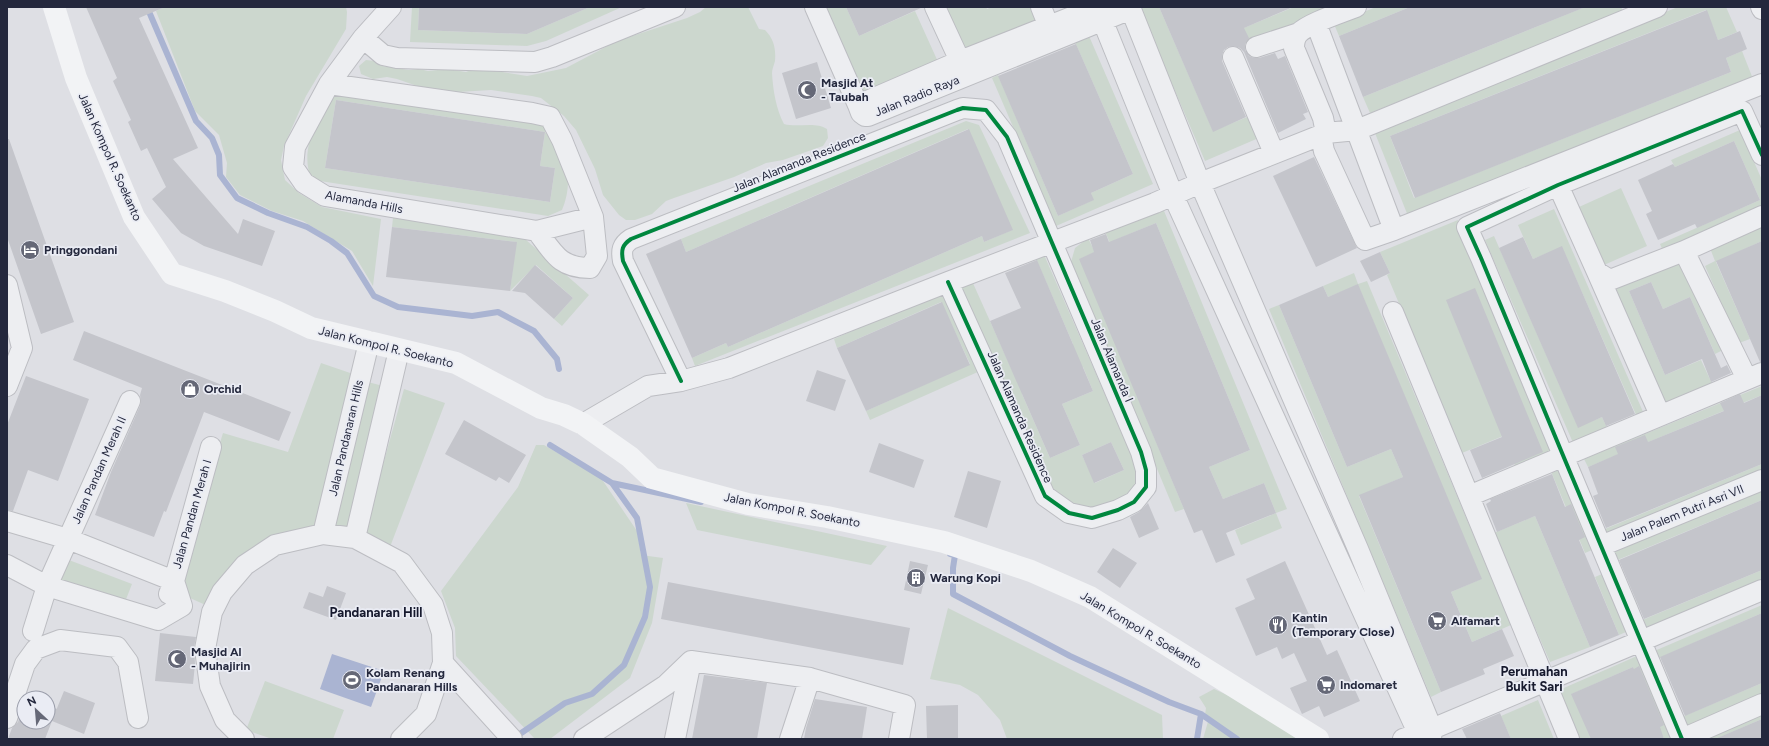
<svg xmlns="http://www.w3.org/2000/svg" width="1769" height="746" viewBox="0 0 1769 746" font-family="Figtree,sans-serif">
  <rect width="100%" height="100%" fill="#dedfe4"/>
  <path fill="#ccd7ce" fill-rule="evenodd" d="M164,7h182l1,5 -1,17 -40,67 -22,50 -3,14 4,20 14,13 23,14 59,12 -8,67 -21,-35 -49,-30 -31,-10 -32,-16 -14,-18 1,-14 -8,-28 -24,-24 -39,-100z
    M412,7h7l-1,23 109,4 63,-27h32l-76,34 -19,5 -117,-4z
    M706,7h42l11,22 6,1c9,9 11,19 10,31 -1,4 -3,8 -3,12 1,17 4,36 12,51 14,4 31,-3 43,5l1,9 -5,8 -40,14 -17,3 -32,14 -60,21 -8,3 -14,13 -17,6h-9l-7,-5 -16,-20 -8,-26 -19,-39 -12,-14 -23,-18 -9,-2 -41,-6 -33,2 -26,-4h-9l-26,-9 -10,-2 -14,2 -12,-5 -2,-8 7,-6 9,1 7,5 27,4 10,-1 9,2 19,-2 19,3 8,-3h10l43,7 39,-8 51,-27 70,-23 13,-6z
    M823,7h23l13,29 56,-25 24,53 -75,34z
    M942,7h44l1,2 5,-2h40l7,15 -76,33z
    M1139,7h20l54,124 39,-16 9,22 -56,24z
    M1294,7h39l-93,39 -6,-14z
    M1376,7h34l-71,29 -5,-12z
    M1585,7h36l2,4 -253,102 -7,-16z
    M1678,7h48l11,25 -19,8 -12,-30 -316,126 24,62 317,-126 -5,-14 16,-7 11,28 -345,137 -35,-88z
    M1089,36l64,148 -97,42 -64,-148 6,-3 60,141 35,-16 -2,-7 42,-19 -58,-132z
    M334,90l213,32 -2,10c7,8 22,37 23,48 0,11 -2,20 -6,30l-14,6 -228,-35 -9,-3c-12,-30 8,-62 23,-88zM336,100l209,32 -5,34 15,2 -5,34 -225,-34z
    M966,121l13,4 51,108 -335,133 -3,-8 34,-15 2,4 254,-111 2,6 28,-12 -44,-101 -282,123 -5,-13z
    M1740,130l22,50v30l-98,43 -4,-9 100,-44 -26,-59 -59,26 -4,-7z
    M1621,188l26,58 -43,19 -25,-58z
    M1162,206l125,303 -11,4 6,15 -41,17 -6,-15 41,-17 -12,-30 -41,16 -14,-32 41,-17 -94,-227 -41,17 -4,6 -6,-15z
    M1554,209l90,205 -7,3 -75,-170 -29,12 -15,-34z
    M393,218l125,15 71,62 -27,31 -8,-7 19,-21 -37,-33 -26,26 6,-49 -124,-15z
    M1458,220l97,232 -39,16 -70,-168 57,136 -41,17 -75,-178 3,-2 -10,-21z
    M1762,225v16l-46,21 34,77 -11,4 -34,-77 10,-5 -7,-18z
    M1494,236l84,191 24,-10 6,13 -34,15 -89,-205z
    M1088,238l7,14 -15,7 104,250 -9,3 -104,-250 4,-14z
    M1042,250l95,218 3,16 -25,21 -32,5 -29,-17 -16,-30 -77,-177 11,-5 40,89 61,-26 -39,-90zM1083,367l10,24 -31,13 18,41 -30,13 -28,-64zM1111,442l13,28 -29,13 -13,-28z
    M1685,258l40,91 -10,5 -25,-57 -27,12 -12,-27 -22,9 36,84 36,-15 12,26 -57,25 -51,-118z
    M1354,273l4,11 9,-3 144,344 -39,17 -21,-50 30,-13 -123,-294 -30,12 -5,-11z
    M944,290l36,81 -110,49 -4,-9 104,-47 -29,-62 -104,46 -3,-9z
    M1279,305l68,162 44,-18 12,28 -44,19 82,196 -10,5 -162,-388z
    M321,363l35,12 -40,155 -44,12 -62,65 -20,-9 -10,-26 43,-139 65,19z
    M364,381l23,6 -40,141 -13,-3z
    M1762,386v9l-174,72 -4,-8z
    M404,389l41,14 -55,144 -26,-14z
    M536,445h8l57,33 36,53 4,24 22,3 -11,65 -22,55 -80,61h-15l-79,-83 -1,-28 -14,-37 77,-104z
    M1762,464v8l-154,63 -3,-6z
    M1558,466l34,84 -7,3 -35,-84z
    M1762,490v10l-147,61 -3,-8z
    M686,503l201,43 -16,19 -174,-35z
    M1535,516l55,131 -40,15 -56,-129z
    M61,557l71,27 -9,23 -71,-28z
    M1762,570v13l-118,49 -4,-11z
    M1602,574l24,58 -7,3 -24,-58z
    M1762,605v8l-103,45 25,58 78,-33v11l-77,34 -33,-76z
    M948,608l214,107 1,24h-156l-7,-19 -22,-25 -18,-10 -30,-6z
    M1637,656l36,83h-9l-31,-72 -61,27 55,45h-50l-20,-48z
    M265,681l79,29 -11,29h-61l-26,-9z
    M1214,689l35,16 48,34h-94l6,-21 -4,-3 1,-7 -7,-11z
    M1538,700l16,39h-43l-10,-23z
    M1762,711v8l-46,20h-17z"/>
  <path fill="#aab4d2" d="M332,654l52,17 -13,36 -51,-18z"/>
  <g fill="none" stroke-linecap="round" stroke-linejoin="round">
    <path stroke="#aab4d2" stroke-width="6" d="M147,7l49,114 16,17 7,17 1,20 17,23 31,15 39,14 24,14 16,12 27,43 24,11 74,9 26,-4 36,19 23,28 2,10
      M612,483l89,19
      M950,554l5,1 -2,13v26l117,62 99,46 32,12 36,25
      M514,738l51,-35 27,-9 32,-29 21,-48 5,-30 -13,-69 -25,-35 -62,-38
      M1197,739l4,-25"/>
  </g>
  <path fill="#c4c5cb" d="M86,7h79l-26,11 59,130 -25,11 65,75 5,-15 32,12 -13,35 -58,-20 -23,-13 -29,-34 14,-12 -19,-39 -6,3 -13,-29 3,-2 -18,-39 4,-3z
    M419,7h171l-63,27 -109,-4z
    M846,7h77l-64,29z
    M1159,7h134l-49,21 5,10 -4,6v6l4,6 5,2h5l16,-5 3,6 7,-3 23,56 -5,2 3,5 -28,14 -34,-81 -4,-4 -6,-2 -6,1 -4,3 -2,5v6l24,56 -33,15z
    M1410,7h173v1l-220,89 -24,-61z
    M1707,10l11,30 22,-9 7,18 -21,9 5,14 -316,126 -25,-62z
    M1076,44l57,130 -42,19 3,7 -36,16 -60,-140z
    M817,62l14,46 -35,11 -14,-46z
    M336,100l209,32 -5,34 15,2 -5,34 -225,-34z
    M969,129l44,101 -29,12 -2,-6 -254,111 -2,-4 -34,15 -46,-104 35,-15 5,13z
    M7,139h2l65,183 -33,12 -34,-97z
    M1734,141l26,59 -63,28 -2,-4 -37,16 -12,-26 6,-3 -14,-31 35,-16 2,3z
    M1314,157l43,91 -41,19 -43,-91z
    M1156,223l94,227 -41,17 14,32 41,-16 12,30 -50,20 9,22 -19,8 -14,-33 -8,3 -115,-274 15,-7 -4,-12 16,-6 3,8z
    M392,227l125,15 -7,49 -124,-14z
    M1523,237l10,22 29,-13 73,168 -29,12 -4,-9 -24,11 -79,-180z
    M1762,241v121h-2l-44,-101z
    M1380,252l10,21 -19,9 -11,-21z
    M1037,260l56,131 -31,13 18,41 -30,13 -60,-137 31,-13 -16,-35z
    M535,265l38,33 -19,21 -29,-26 -13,-2z
    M1651,282l12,27 27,-12 31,71 6,-3 4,8 -20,9 -9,-23 -37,16 -36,-84z
    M1358,284l124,295 -31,13 21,50 30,-13 12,27 -31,13 2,5 -44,18 -82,-197 44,-18 -12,-28 -44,18 -68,-162 44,-19 5,11z
    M1475,288l68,164 -61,26 -12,-28 32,-13 -56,-137z
    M942,302l28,63 -104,46 -29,-63z
    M84,331l207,81 -12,29 -75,-29 -38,100 -2,-1 -10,26 -59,-22 16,-43 29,-66 1,-6 -1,-5 2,-7 -69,-28z
    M817,370l29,10 -11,31 -29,-10z
    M26,376l63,23 -31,82 -30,-11 -15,41 -6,-1v-85z
    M1740,394l4,9 18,-8v69l-156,64 -13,-32 5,-2 -10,-27 30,-13 -3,-7 30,-12 3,7 76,-31 -4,-8z
    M464,420l62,35 -17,28 -10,-6 -3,4 -51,-27z
    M1111,442l13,28 -30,13 -12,-28z
    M879,443l45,17 -10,28 -45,-16z
    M968,471l33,10 -14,47 -33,-11z
    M1552,474l13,33 6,-3 14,33 -6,3 40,95 -29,12 -55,-131 -38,16 -11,-28 5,-3 -1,-2z
    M1762,500v70l-118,49 -25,-59z
    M1148,503l11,26 -20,9 -9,-21 9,-5z
    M1113,548l24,15 -17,25 -23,-16z
    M910,561l18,4 -7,29 -17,-4z
    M1285,561l42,94 10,-5 23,51 -36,16 -5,-11 -17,8 -12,-26 17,-7 -13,-28 -12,6 -5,-12 -21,9 -21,-48 20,-9 -9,-20z
    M668,582l242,46 -7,37 -242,-46z
    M327,586l19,7 -10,27 -33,-12 6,-16 14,5z
    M1762,613v70l-77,33 -25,-59z
    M160,633l36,4 -2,10 1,17 -2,20 -38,-3z
    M1639,666l25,59 -4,2 4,12h-73l-20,-45 62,-27 1,2z
    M704,675l63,8 -10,56h-65z
    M64,691l31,12 -11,31 -32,-13 -7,18h-37l4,-11 6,-6 6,-19v19h24v-16l9,3 -4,9z
    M815,699l52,8 -5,32h-58l2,-11z
    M958,705v34h-31l-1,-33z
    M1500,713l11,26h-44l-5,-10z
    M1762,719v20h-47z"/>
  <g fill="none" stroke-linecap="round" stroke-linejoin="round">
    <defs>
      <path id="street" d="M391,7l-28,31 -34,46 -34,63 -2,20 11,16 21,13 212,35 56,-14
        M815,7l43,98
        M935,7l25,54
        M1041,7l8,20
        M1097,7l76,188 245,538 7,6
        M1097,7l-137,54 -102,44 3,8 4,3h3l263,-107
        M1130,7l70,176 158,366 74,180 -1,10
        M1356,7c-15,6 -47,16 -57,26 -4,4 -5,10 -5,15l29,70 3,15 -4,8 2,10 41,89 29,-10 368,-146
        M1761,7l1,2
        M1316,23l78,207
        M363,38l20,17 14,3 138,4 17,-5 123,-50
        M1256,47l43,-14
        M1233,57l41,96
        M329,84l203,29 18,4 12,23 31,77 4,39 -7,12c-30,0 -36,-14 -53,-37
        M1558,185l39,87 13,8 74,-29 63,128
        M1684,251l78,-35
        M1597,272l63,143
        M7,285l15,63 -15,38
        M1393,312l176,427
        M681,381l-58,-120c-2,-11 -1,-16 8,-22l326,-129 6,-2 23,2 21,27 134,315 5,18v17l-12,15 -16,8 -26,8 -23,-5 -24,-17 -97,-214
        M583,424l65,-38 33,-5 48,-13 219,-86 207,-79 45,-20 126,-50 31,-3 300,-123
        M1469,496l293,-123
        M7,521l61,18 106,42 8,25
        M323,534l46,-192
        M355,538l44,-188
        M1601,546l161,-66
        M7,565l40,21 83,-185
        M169,594l5,-13 37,-134
        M33,631l14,-45 111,34 24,-14
        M691,661l119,17
        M443,663l69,76
        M7,718l18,-54 11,-15 24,-9 57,7 11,15 10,56
        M244,739l-19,-19 -15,-34 -5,-37 7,-37 10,-20 23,-27 30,-20 48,-11 32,4 47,25 31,42 9,28 1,30 -17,51 -25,25
        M584,739l82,-54 25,-24
        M675,739l16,-78
        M790,739l20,-61 95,27 -6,34
        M1403,739l29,-10 330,-139
        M1682,739c-67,-161 -135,-320 -201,-481l-14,-31 91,-42 184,-74 20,44
        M1682,739l80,-35"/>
    </defs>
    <use href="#street" stroke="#bcbdc2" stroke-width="22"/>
    <use href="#street" stroke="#edeef1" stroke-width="20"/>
    <path stroke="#f2f3f5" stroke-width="22" d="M54,7l22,71 58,139 38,57 53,17 50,20 36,17 145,35 85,45 23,7 19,9 47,33 22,21 96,26 79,13 117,25 87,29 59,26 228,142"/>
    <defs>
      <path id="cycleway" d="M681,381l-58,-120c-2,-11 -1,-16 8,-22l326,-129 6,-2 23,2 21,27 134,315 5,18v17l-12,15 -16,8 -26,8 -23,-5 -24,-17 -97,-214
        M1682,739c-67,-161 -135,-320 -201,-481l-14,-31 91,-42 184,-74 20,44"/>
    </defs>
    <use href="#cycleway" stroke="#eaecf4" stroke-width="6"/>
    <use href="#cycleway" stroke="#00873e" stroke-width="4"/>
  </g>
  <defs>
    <symbol id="mosque-disc" viewBox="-11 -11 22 22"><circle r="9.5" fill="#656877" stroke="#eaecf4"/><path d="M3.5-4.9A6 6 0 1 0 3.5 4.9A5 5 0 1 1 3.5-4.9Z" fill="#fff"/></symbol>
    <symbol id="hotel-disc" viewBox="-11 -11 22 22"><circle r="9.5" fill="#656877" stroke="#eaecf4"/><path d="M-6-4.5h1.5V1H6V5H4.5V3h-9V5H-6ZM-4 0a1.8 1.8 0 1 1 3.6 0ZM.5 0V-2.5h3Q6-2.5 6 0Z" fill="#fff"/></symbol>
    <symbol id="shop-disc" viewBox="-11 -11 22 22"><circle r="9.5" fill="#656877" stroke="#eaecf4"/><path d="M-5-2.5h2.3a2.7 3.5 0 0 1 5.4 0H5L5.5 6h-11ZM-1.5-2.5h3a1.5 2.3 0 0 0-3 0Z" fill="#fff"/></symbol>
    <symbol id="building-disc" viewBox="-11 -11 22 22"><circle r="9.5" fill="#656877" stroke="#eaecf4"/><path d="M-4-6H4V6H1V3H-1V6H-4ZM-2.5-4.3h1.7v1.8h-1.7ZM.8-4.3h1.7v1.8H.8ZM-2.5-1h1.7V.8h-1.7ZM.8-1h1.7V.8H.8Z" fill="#fff"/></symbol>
    <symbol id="supermarket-disc" viewBox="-11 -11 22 22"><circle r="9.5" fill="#656877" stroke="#eaecf4"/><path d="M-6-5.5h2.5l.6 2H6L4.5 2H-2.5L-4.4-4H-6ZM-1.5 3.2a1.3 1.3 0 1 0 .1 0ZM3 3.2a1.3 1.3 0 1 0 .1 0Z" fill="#fff"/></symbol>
    <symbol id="restaurant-disc" viewBox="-11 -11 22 22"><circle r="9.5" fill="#656877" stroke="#eaecf4"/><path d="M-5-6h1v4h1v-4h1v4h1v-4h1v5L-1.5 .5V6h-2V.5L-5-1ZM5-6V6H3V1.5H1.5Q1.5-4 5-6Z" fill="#fff"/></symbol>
    <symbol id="stadium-disc" viewBox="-11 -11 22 22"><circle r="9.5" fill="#656877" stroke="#eaecf4"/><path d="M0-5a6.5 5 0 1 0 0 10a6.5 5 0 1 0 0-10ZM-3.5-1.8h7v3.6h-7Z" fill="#fff"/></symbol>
  </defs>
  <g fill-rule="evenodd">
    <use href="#mosque-disc" x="796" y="79" width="22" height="22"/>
    <use href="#hotel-disc" x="19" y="239" width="22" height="22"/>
    <use href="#shop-disc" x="179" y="378" width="22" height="22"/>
    <use href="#building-disc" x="905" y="567" width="22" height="22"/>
    <use href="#supermarket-disc" x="1426" y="610" width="22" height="22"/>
    <use href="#restaurant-disc" x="1267" y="614" width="22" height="22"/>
    <use href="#mosque-disc" x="166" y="648" width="22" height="22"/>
    <use href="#stadium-disc" x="341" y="669" width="22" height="22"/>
    <use href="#supermarket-disc" x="1315" y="674" width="22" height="22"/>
  </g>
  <g text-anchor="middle" stroke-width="3.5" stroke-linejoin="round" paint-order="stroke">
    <g font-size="12" font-weight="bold" fill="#24283d" stroke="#eaecf4" text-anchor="start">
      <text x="821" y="87">Masjid At<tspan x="821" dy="14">- Taubah</tspan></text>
      <text x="44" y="254">Pringgondani</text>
      <text x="204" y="393">Orchid</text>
      <text x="930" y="582">Warung Kopi</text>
      <text x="1292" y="622">Kantin<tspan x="1292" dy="14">(Temporary Close)</tspan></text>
      <text x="1451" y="625">Alfamart</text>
      <text x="191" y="656">Masjid Al<tspan x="191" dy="14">- Muhajirin</tspan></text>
      <text x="366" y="677">Kolam Renang<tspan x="366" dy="14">Pandanaran Hills</tspan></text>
      <text x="1340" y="689">Indomaret</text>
    </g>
    <g font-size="12" fill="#24283d" stroke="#eaecf4">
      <text transform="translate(917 96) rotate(-22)" y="4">Jalan Radio Raya</text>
      <text transform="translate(110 157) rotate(66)" y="4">Jalan Kompol R. Soekanto</text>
      <text transform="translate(799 162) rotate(-22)" y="4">Jalan Alamanda Residence</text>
      <text transform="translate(364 202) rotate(11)" y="4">Alamanda Hills</text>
      <text transform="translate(386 347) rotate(14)" y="4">Jalan Kompol R. Soekanto</text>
      <text transform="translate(1112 360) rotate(67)" y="4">Jalan Alamanda I</text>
      <text transform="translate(1020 417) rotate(66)" y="4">Jalan Alamanda Residence</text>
      <text transform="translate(346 438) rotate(-77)" y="4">Jalan Pandanaran Hills</text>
      <text transform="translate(99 470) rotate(-66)" y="4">Jalan Pandan Merah II</text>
      <text transform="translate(792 510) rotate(11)" y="4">Jalan Kompol R. Soekanto</text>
      <text transform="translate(1682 513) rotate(-22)" y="4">Jalan Palem Putri Asri VII</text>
      <text transform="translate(192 514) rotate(-74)" y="4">Jalan Pandan Merah I</text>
      <text transform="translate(1141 630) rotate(31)" y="4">Jalan Kompol R. Soekanto</text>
    </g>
    <g font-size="13" font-weight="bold" fill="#171a2e" stroke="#eaecf4">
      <text x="376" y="617">Pandanaran Hill</text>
      <text x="1534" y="676">Perumahan<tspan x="1534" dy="15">Bukit Sari</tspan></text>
    </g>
  </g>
  <rect width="1769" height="746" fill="none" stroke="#24283d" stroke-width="16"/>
  <g transform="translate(36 710) rotate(334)"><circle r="19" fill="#eaecf4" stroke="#9b9eab"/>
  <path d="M0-3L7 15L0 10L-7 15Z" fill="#656877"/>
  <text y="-6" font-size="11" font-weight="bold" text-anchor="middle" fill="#24283d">N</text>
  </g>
</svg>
